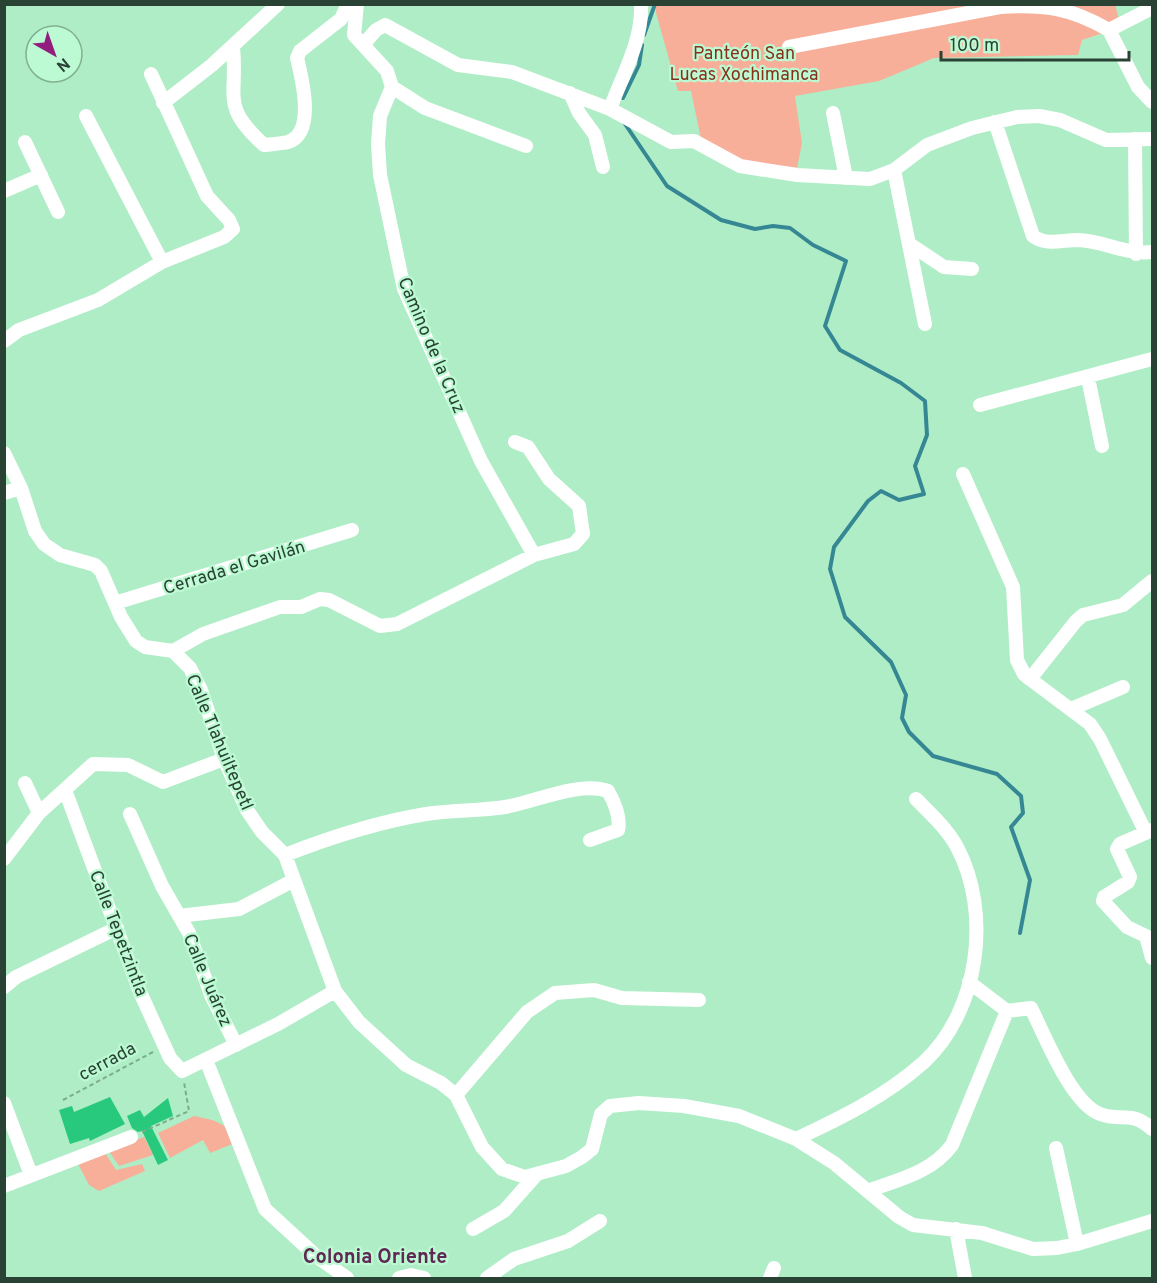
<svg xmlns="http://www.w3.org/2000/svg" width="1157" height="1283" viewBox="0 0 1157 1283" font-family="Overpass,sans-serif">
  <rect width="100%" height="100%" fill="#afedc6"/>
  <path fill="#f8af9a" d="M656,4h459l6,23 -39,13 -4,15 -144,3 -55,23 -84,15 7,47 -5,25 -55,-7 -41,-22 -10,-48h-13l-22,-78z
    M194,1116c20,4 34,6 41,27l-25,10 -7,-13 -33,18 -12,-25z
    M144,1137l9,18 -34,11 -11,-16z
    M104,1151l12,19 26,-6 3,7 -46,20 -10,-6 -12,-23z"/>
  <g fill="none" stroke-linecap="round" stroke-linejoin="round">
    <path stroke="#368794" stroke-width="4" d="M644,35l11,-31
      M623,98l16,-33 3,-20
      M623,121l44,65 54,34 34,9 18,-3 17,2 23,17 33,16 -21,65 15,24 61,33 24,18 2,34 -12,31 9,28 -25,6 -18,-9 -13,10 -34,46 -4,22 15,48 46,45 15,33 -4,23 7,14 24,24 64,18 24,22 2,17 -12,14 19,53 -10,53"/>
  </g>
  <path fill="#28c87d" d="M110,1097l15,27 -35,17 -1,-3 -19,6 -11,-34 13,-4 2,6z
    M168,1098l5,18 -22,10 17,34 -10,5 -16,-34 -4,1 -6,-4 -5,-12 13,-6 4,7z"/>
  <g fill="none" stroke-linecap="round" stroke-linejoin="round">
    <path stroke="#7cac8e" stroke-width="2" stroke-dasharray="4.5 3" stroke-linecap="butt" d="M63,1100l90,-48
      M142,1132l47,-21 -5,-29"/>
    <path stroke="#fff" stroke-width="14" d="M357,4l-3,31 33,36 5,16
      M1109,30l29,57 14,15
      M363,45l13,-15 9,-5 73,40 54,7 98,37 61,33 23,-1 46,25 57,9 73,4 24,-9 33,-25 45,-17 45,-11 22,-1 21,4 46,20 46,-1
      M233,47c5,51 -13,58 31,98 7,-1 16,-1 24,-3 28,-9 14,-63 9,-84l3,-7 41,-32 7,-15
      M789,47l211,-40c44,-3 71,1 109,23l43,-22
      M392,87l-12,29 -2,28 2,31 24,114 77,172 53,94
      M392,87l33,21 101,38
      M570,93l9,20 16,22 8,32
      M163,103l49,-38 66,-61
      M610,109c12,-33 33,-69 31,-105
      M833,113l13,65
      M86,116l76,146
      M995,122l38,114c13,10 29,4 45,4 26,1 48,15 74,12
      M1135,139l1,115
      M25,142l33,70
      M894,170l31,154
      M4,191l37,-16
      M911,245l33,22 28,2
      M4,341l15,-11 79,-30 64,-38 62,-25 9,-8 -4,-9 -22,-24 -56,-122
      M1088,378l14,68
      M980,405l172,-46
      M4,453l17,35 14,43 9,13 16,11 35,10 6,6 20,46 15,24 9,6 28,4 17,17 11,22 23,69 23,51 15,22 23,23 50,136 24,31 47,43 35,18 15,12 26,52 20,22 23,8 41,-11 16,-9 10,-8 9,-35 9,-8 29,-3 45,3 55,10 57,23 38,24 65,54 14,8 69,8 51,16 24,-1 20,-4 75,-23
      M963,474l50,113 4,73 7,14 6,5
      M4,493l17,-5
      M115,603l237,-73
      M173,651l30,-17 77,-27h21l19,-8 9,1 51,26 17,-2 137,-69 40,-11 9,-10 -4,-28 -30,-27 -21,-32 -13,-5
      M1071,709l52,-22
      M25,783l14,30
      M65,790l75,202 30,66 12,13 96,-47 57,-33
      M130,814l32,72 27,47 22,62 25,50
      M1152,830l-32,14 -3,5 13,28 -2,5 -24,15 -1,4 24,26 19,9 6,22
      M1146,833l-46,-94 -10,-15 -60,-45 46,-58 7,-6 40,-10 29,-24
      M285,855c46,-18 92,-33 141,-41 26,-4 53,-3 79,-7 30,-5 73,-26 103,-16 6,10 13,27 10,39l-28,10
      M4,859l35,-46 54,-49 35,1 35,17 61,-23
      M179,916l60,-7 55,-29
      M969,982l38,29
      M4,987l12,-10 101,-49
      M1007,1011l24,-3c14,28 40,95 69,106 21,8 31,-4 52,15
      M206,1060l59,149 51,47 31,22
      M456,1095l71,-83 28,-19 39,-3 28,8 77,2
      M4,1103l27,72
      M796,1139c45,-21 90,-43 128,-77 55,-51 68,-149 33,-215 -10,-18 -26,-33 -41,-48
      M1056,1148l21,96
      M4,1186l127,-49
      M870,1190c31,-11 62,-18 82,-45l55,-134
      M473,1229l31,-18 32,-36
      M956,1229l9,49
      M399,1278l12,-3 13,3
      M487,1278l27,-19 54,-18 32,-20
      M770,1278l4,-10"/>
  </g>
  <g text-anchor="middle" stroke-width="4.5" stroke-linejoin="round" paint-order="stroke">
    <g font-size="18" fill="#84321a" stroke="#bcfad3">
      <text x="744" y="59">Panteón San<tspan x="744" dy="21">Lucas Xochimanca</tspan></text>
    </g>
    <g font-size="18" fill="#294233" stroke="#bcfad3">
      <text transform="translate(432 345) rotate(67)" y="6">Camino de la Cruz</text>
      <text transform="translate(234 567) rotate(-17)" y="6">Cerrada el Gavilán</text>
      <text transform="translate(220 742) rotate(67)" y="6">Calle Tlahuiltepetl</text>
      <text transform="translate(119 933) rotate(69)" y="6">Calle Tepetzintla</text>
      <text transform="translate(208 980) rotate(67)" y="6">Calle Juárez</text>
      <text transform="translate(107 1061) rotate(-28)" y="6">cerrada</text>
    </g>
    <g font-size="20" font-weight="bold" fill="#602954" stroke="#bcfad3">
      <text x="375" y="1263">Colonia Oriente</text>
    </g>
  </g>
  <rect width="1157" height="1283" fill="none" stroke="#294233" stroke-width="12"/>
  <g transform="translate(54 54) rotate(140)"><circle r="28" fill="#bcfad3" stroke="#81b093" stroke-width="1.5"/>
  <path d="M0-4.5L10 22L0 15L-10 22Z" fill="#921f7e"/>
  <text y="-9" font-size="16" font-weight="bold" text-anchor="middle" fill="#294233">N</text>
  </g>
  <path d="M941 51v9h188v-9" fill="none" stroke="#294233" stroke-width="3"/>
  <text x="950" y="51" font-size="18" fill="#294233" stroke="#bcfad3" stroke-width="4.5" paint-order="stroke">100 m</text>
</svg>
